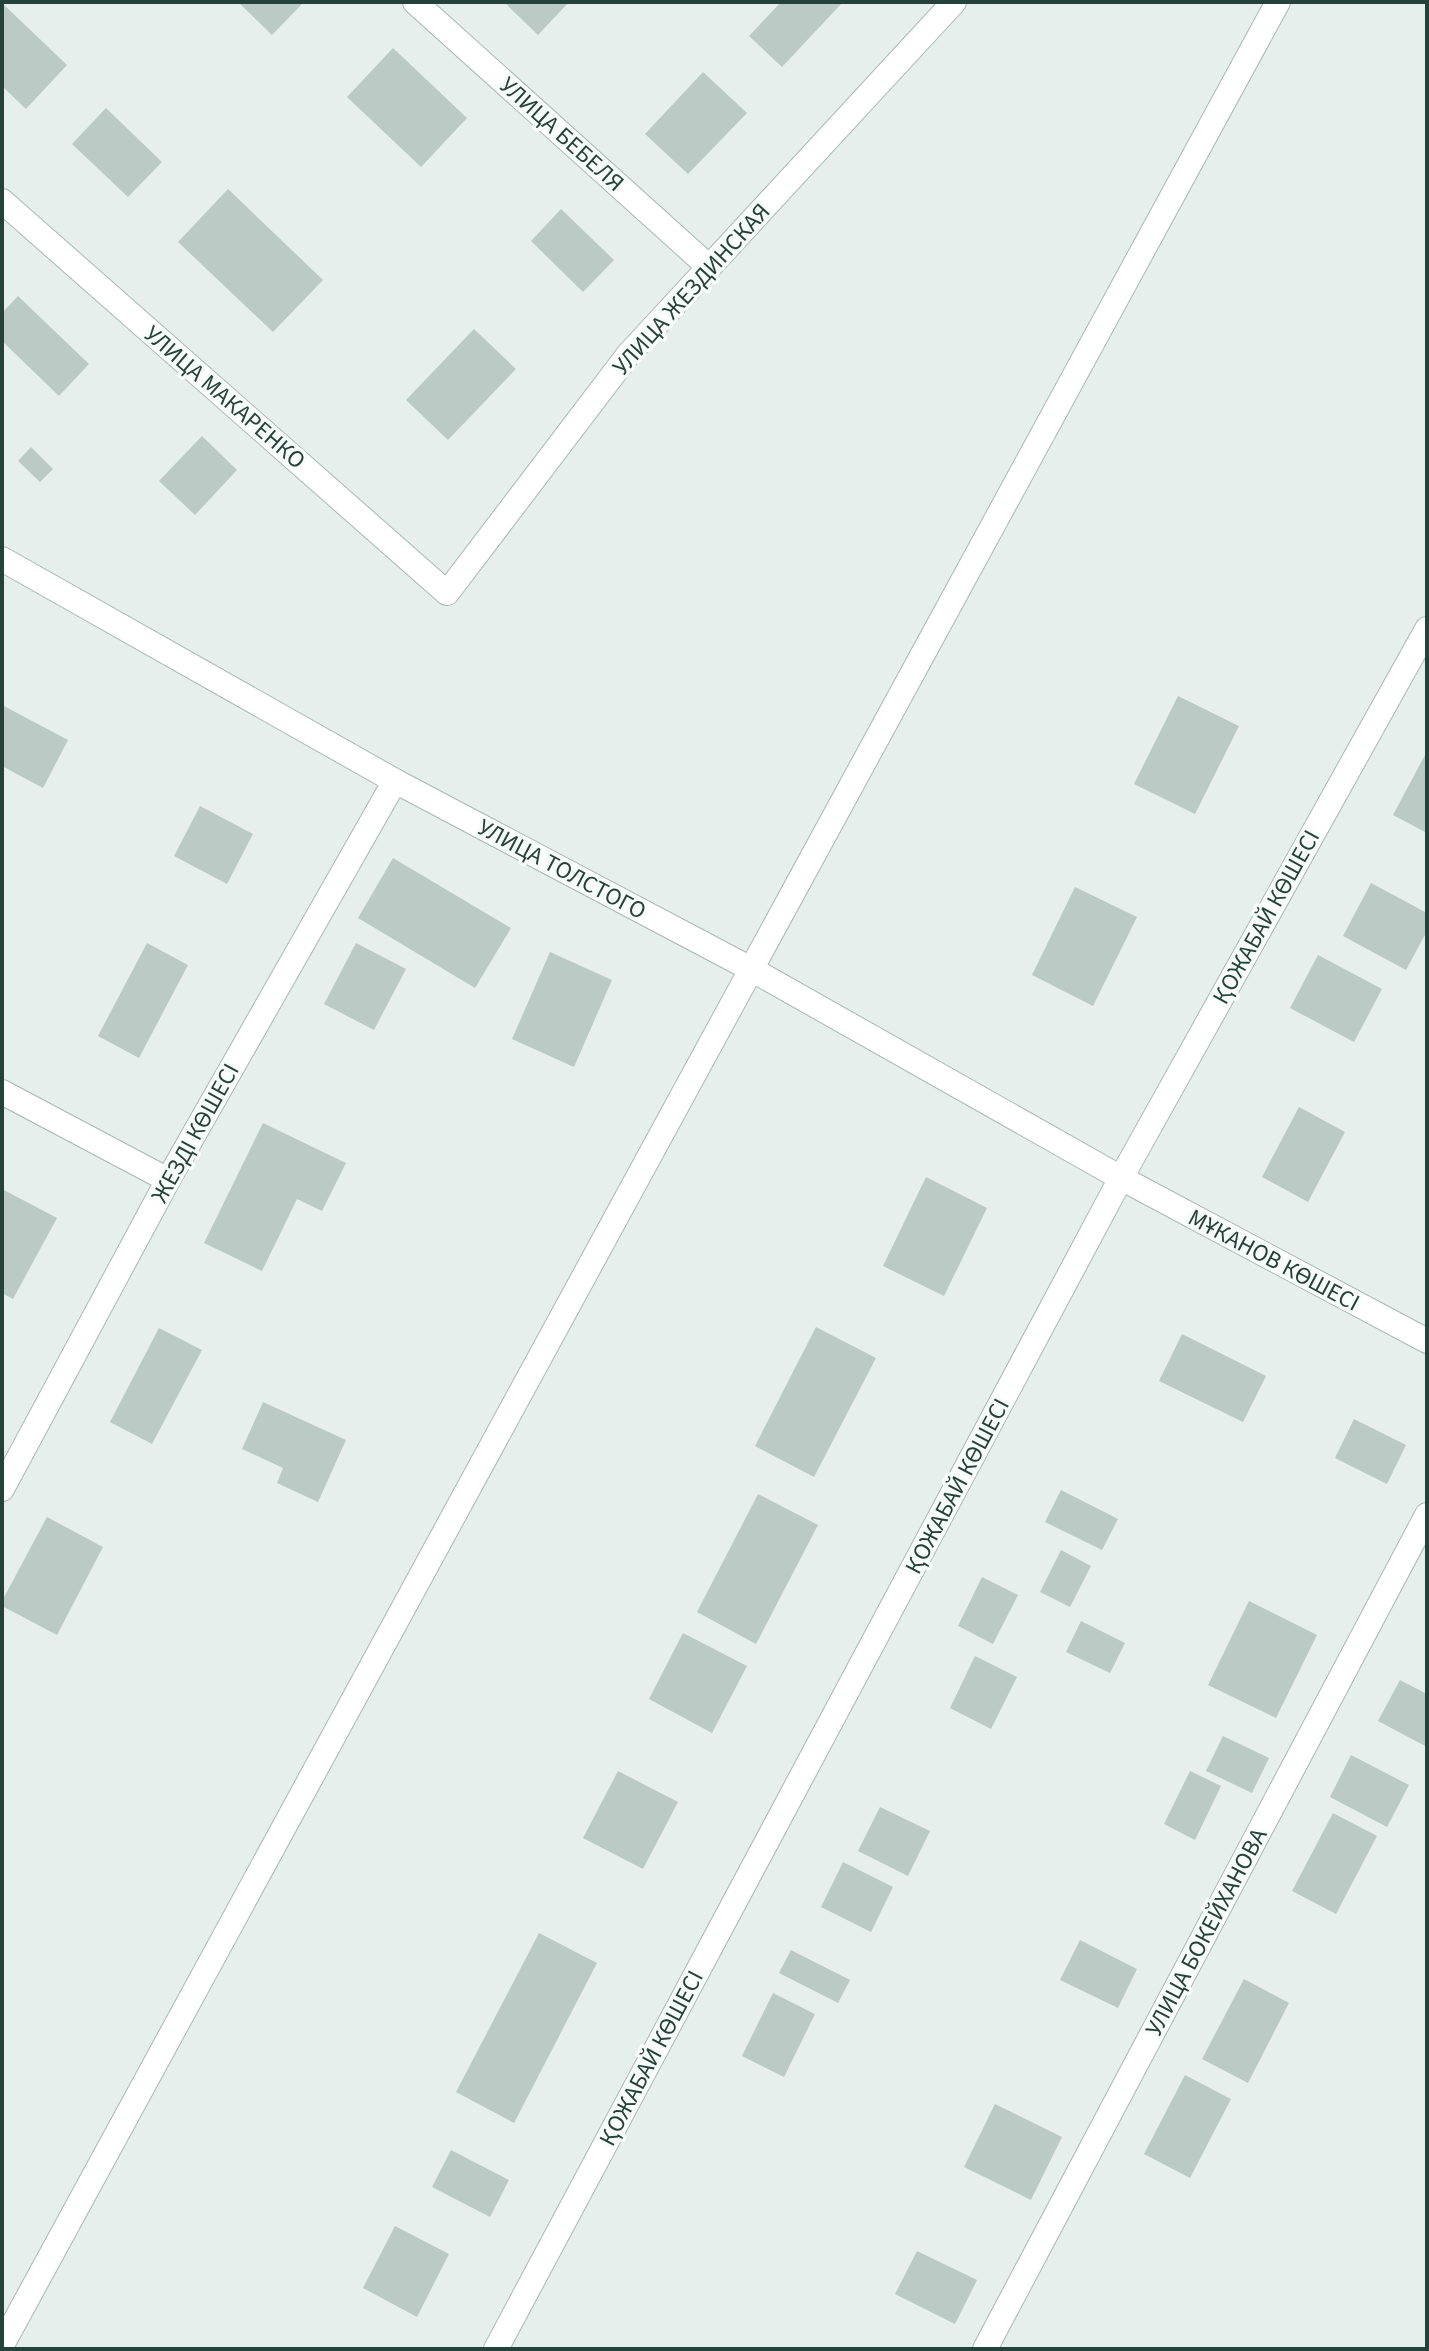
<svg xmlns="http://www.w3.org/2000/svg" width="1429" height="2351" viewBox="0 0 1429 2351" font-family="'Source Sans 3',sans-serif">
  <rect width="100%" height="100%" fill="#e6efeb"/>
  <path fill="#bbcac4" d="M238,2h66l-32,33z
    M504,2h65l-31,33z
    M781,2h62l-61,65 -33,-31z
    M2,3l65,62 -41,44 -24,-23z
    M393,48l74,70 -46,49 -74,-70z
    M703,72l44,41 -59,61 -43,-40z
    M106,108l56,54 -34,35 -56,-53z
    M228,189l95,91 -50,52 -95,-90z
    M561,209l53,51 -31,32 -52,-51z
    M18,296l71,68 -30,32 -57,-55v-28z
    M474,329l42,40 -68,71 -42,-40z
    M202,436l35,34 -42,45 -36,-34z
    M31,447l22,22 -13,13 -22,-21z
    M1178,696l61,30 -44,88 -61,-30z
    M2,705l66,35 -25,48 -41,-22z
    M1425,755l2,1v77l-34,-18z
    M200,806l53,28 -26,50 -53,-28z
    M393,858l118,70 -36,60 -117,-70z
    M1371,883l56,30v18l-21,39 -63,-34z
    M1075,887l62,30 -44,89 -61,-31z
    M147,943l41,22 -49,93 -41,-22z
    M356,943l50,26 -32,61 -50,-26z
    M550,952l62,28 -38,87 -62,-28z
    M1318,955l64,34 -28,53 -64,-34z
    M1299,1107l46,25 -37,70 -46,-25z
    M263,1123l83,40 -24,48 -25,-12 -35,72 -58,-28z
    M926,1177l61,31 -43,88 -61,-30z
    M2,1189l55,29 -44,81 -11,-6z
    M816,1327l60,31 -62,119 -59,-31z
    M159,1328l43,22 -50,94 -42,-22z
    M1182,1334l84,42 -23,46 -84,-41z
    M263,1402l83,38 -28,62 -41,-19 6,-15 -41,-19z
    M1354,1419l52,26 -19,39 -52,-26z
    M1061,1490l57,29 -16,31 -57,-28z
    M758,1494l60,31 -62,119 -59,-32z
    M47,1517l56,30 -46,88 -55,-29v-5z
    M1061,1550l30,16 -21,41 -30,-15z
    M982,1577l36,18 -25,49 -35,-18z
    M1249,1601l68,34 -41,83 -68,-33z
    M1081,1621l44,22 -15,30 -44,-21z
    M683,1633l64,33 -35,67 -63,-34z
    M975,1656l42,21 -26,52 -41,-21z
    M1400,1680l27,14v53l-49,-26z
    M1223,1736l46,22 -17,35 -46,-22z
    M1351,1755l58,30 -22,42 -57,-30z
    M618,1771l60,31 -35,67 -60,-31z
    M1190,1771l31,15 -26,54 -31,-16z
    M880,1807l50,24 -22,45 -50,-25z
    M1333,1813l44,23 -41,78 -44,-23z
    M843,1862l50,25 -22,45 -50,-25z
    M539,1933l58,30 -83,160 -58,-31z
    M1080,1940l57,29 -19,39 -58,-28z
    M791,1950l59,30 -12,23 -59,-30z
    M1244,1979l45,24 -41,80 -46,-24z
    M773,1993l42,21 -31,63 -42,-21z
    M1185,2075l46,24 -41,79 -46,-24z
    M995,2104l67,33 -31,63 -67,-33z
    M451,2150l58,30 -19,37 -58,-30z
    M395,2226l54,28 -32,63 -54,-29z
    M917,2251l60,29 -22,44 -60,-30z"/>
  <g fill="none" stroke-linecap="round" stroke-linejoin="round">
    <defs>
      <path id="minor" d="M415,2l294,265
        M2,201l445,392 181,-238 326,-353
        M2,1092l166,88
        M2,1489l166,-309 227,-399
        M2,2345l1276,-2343
        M496,2349l625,-1171 306,-549
        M985,2349l442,-834"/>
      <path id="tertiary" d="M2,559l393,222 356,188 370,209 306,163"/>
    </defs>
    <use href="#minor" stroke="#a8b8b2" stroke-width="26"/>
    <use href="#tertiary" stroke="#a8b8b2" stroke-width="26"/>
    <use href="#minor" stroke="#fff" stroke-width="24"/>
    <use href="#tertiary" stroke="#fff" stroke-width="24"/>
  </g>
  <g text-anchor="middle" stroke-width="7" stroke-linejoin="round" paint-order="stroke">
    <g font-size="24" fill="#24423a" stroke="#f7fbf9">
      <text transform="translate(562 134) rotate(42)" y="8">УЛИЦА БЕБЕЛЯ</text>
      <text transform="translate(691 289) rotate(-48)" y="8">УЛИЦА ЖЕЗДИНСКАЯ</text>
      <text transform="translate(225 397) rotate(41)" y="8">УЛИЦА МАКАРЕНКО</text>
      <text transform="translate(562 869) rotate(28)" y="8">УЛИЦА ТОЛСТОГО</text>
      <text transform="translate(1266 917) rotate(-61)" y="8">ҚОЖАБАЙ КӨШЕСІ</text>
      <text transform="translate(195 1133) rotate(-61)" y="8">ЖЕЗДІ КӨШЕСІ</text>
      <text transform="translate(1274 1260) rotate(28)" y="8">МҰКАНОВ КӨШЕСІ</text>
      <text transform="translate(957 1486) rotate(-62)" y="8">ҚОЖАБАЙ КӨШЕСІ</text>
      <text transform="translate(1206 1932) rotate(-62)" y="8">УЛИЦА БОКЕЙХАНОВА</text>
      <text transform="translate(651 2058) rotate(-62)" y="8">ҚОЖАБАЙ КӨШЕСІ</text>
    </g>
  </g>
  <rect width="1429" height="2351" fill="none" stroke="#24423a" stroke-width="8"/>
</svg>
